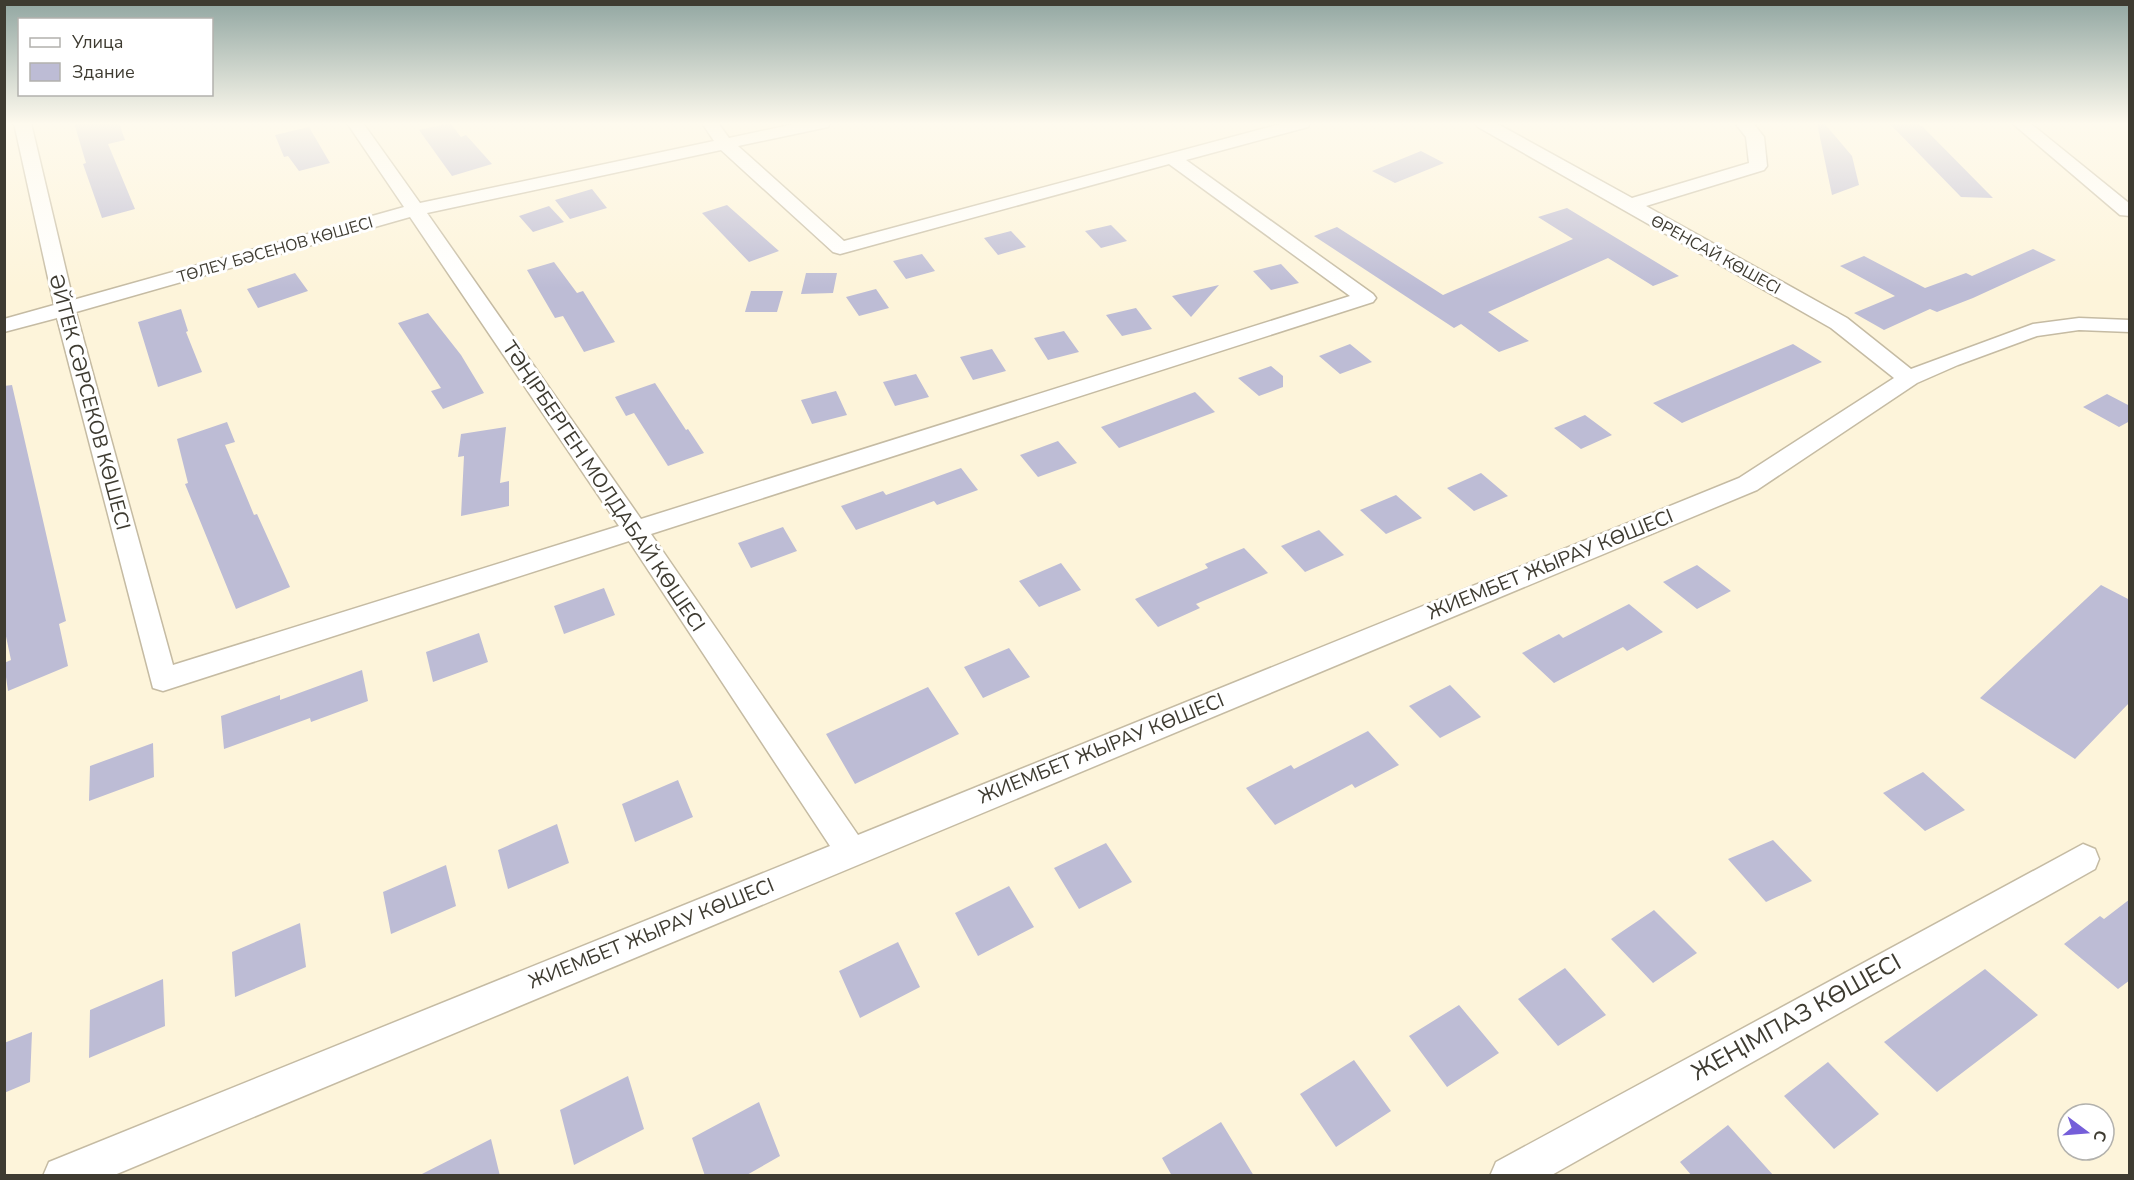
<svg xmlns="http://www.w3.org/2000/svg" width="2134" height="1180" viewBox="0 0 2134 1180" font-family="'Nunito Sans',sans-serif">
  <rect width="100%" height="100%" fill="#fdf4da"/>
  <path fill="#bdbcd5" d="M74,123h45l6,17 -17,4 27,65 -33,9 -19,-54 3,-1z
    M450,123l11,14 5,-2 26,29 -40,12 -33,-46z
    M1817,123h7l28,33 7,29 -27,10z
    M1889,123h30l74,75 -32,-1z
    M309,127l21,36 -31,8 -11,-15 -4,1 -9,-22z
    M1421,151l23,12 -49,20 -23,-12z
    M592,189l15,19 -37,11 -15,-19z
    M727,205l52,46 -30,11 -47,-49z
    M549,206l15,16 -31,10 -14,-16z
    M1567,208l112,68 -26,10 -45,-28 -120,54 41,29 -30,11 -38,-28 -7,4 -140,-92 23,-9 106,68 130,-56 -35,-22z
    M1111,225l16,16 -26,7 -16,-17z
    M1011,231l15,16 -28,8 -14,-17z
    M2033,249l23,11 -83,38 -36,14 -7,-3 -46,21 -30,-17 41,-17 -55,-30 24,-10 61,32 41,-15 6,3z
    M922,254l13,17 -29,8 -13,-18z
    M554,262l23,31 6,-2 32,51 -31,10 -21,-36 -8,2 -28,-48z
    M1281,264l18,19 -28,7 -18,-19z
    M295,273l13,18 -50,17 -11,-19z
    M806,273h31l-4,20 -32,1z
    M1219,285l-28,32 -19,-21z
    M876,289l13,19 -30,8 -13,-19z
    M751,291h32l-6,21h-32z
    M1136,308l16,21 -30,7 -16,-21z
    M181,309l7,22 -2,1 16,40 -44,15 -20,-65z
    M428,313l33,42 23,38 -41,16 -12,-18 10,-3 -43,-65z
    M1064,331l15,21 -31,8 -14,-22z
    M1350,344l22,18 -32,12 -21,-18z
    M1793,344l29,18 -140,61 -29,-20z
    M992,349l14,22 -33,9 -13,-23z
    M1271,366l12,10v11l-24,9 -21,-18z
    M916,374l13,23 -34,9 -12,-24z
    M655,383l31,47 2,-1 16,24 -36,13 -34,-53 -8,3 -11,-19z
    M12,385l54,236 -7,3 9,42 -60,25 -4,-28 7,-3 -7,-33v-241z
    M836,391l11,24 -35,9 -11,-24z
    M1195,392l20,20 -96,36 -18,-21z
    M2107,394l23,12v15l-11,6 -36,-20z
    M1585,415l27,20 -31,14 -27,-21z
    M227,422l8,20 -10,3 29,70 3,-1 33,73 -54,22 -51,-125 3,-1 -11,-44z
    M506,427l-6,56 9,-2v25l-48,10 3,-60 -6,1 3,-23z
    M1058,441l19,22 -39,14 -18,-22z
    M961,468l17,22 -41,15 -3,-4 -78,29 -15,-24 42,-15 3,4z
    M1481,473l27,23 -34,15 -27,-23z
    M1396,495l26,23 -36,16 -26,-24z
    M783,527l14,24 -46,17 -13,-25z
    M1319,530l25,25 -39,17 -24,-26z
    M1244,548l24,25 -72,31 4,4 -42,19 -23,-28 73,-31 -3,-4z
    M1061,563l20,27 -42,17 -20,-26z
    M1697,565l34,26 -34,18 -34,-27z
    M2101,585l29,15v102l-55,57 -95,-61z
    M604,588l11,27 -51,19 -10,-28z
    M1629,604l34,28 -36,19 -4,-4 -69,36 -32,-30 37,-19 4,4z
    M479,633l9,29 -55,20 -7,-30z
    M1009,648l21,29 -47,21 -19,-31z
    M362,670l6,31 -57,21 -1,-4 -86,31 -3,-33 59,-21v5z
    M1450,685l31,32 -41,21 -31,-32z
    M928,687l31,47 -104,50 -29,-50z
    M1368,731l31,34 -44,23 -3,-4 -77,41 -29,-37 45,-23 3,4z
    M153,743l1,34 -65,24 1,-35z
    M1923,772l42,38 -40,21 -42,-38z
    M678,780l15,37 -58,25 -13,-38z
    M557,824l12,39 -61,26 -10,-39z
    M1773,840l39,41 -46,21 -38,-43z
    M1106,843l26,39 -53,27 -25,-41z
    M446,865l10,41 -65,28 -8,-42z
    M1009,886l25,41 -56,29 -23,-43z
    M2130,899v81l-12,9 -54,-45 36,-28 4,3z
    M1654,910l43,43 -44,30 -42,-44z
    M300,923l6,44 -71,30 -3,-45z
    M898,942l22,45 -60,31 -21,-47z
    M1565,968l41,47 -48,31 -40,-47z
    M1985,969l53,46 -101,77 -53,-50z
    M163,979l2,47 -76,32 1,-48z
    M1459,1005l40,48 -52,34 -38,-51z
    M32,1032l-2,50 -26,11v-50z
    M1354,1060l37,51 -55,36 -36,-53z
    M1828,1062l51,52 -45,35 -50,-53z
    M628,1076l16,53 -70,36 -14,-55z
    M759,1102l21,54 -35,20h-40l-13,-38z
    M1221,1122l33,54h-82l-10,-18z
    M1728,1125l46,51h-82l-12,-14z
    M491,1139l9,37h-82z"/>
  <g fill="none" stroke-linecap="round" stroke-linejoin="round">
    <defs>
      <path id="minor" d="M14,123h17l42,177 331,-93 -57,-84h16l57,80 294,-62 -12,-18h16l11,15 70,-15h31l-2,4 -90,19 106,95 440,-118h26l-2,4 -122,33 187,134 3,4 -3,4 -722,232 207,301 881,-357 155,-100 -63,-50 -353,-201 -2,-4h20l136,75 117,-35 -3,-26 -11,-14h18l11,14 3,29 -3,4 -118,36 201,112 64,51 122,-45 46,-6 51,2v12l-51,-2 -42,6 -79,29 -41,18 -160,107 -1645,686h-69l6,-14 781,-316 -201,-305 -466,150 -10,-3 -96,-370 -53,14v-13l50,-14zM721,150l112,102 7,2 329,-90 181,132 -709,223 -214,-306zM410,217l209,309 -446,139 -97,-353z
        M2012,123h18l100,81v12l-10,-1z
        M2083,844l12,5 4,10 -4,10 -545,307h-60l6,-14z"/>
    </defs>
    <use href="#minor" stroke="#c5bba3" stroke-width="3"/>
    <use href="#minor" fill="#fff" fill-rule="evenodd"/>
  </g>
  <linearGradient id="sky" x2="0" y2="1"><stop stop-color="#91a6a1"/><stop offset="0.43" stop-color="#fefaee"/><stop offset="1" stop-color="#fefaee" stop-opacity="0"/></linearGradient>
  <rect width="2134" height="288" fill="url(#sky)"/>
  <g text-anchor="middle" stroke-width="6" stroke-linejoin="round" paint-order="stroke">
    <g font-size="16" fill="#3e3b31" stroke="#fff">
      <text transform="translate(275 249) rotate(-16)" y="6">ТӨЛЕУ БӘСЕНОВ КӨШЕСІ</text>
      <text transform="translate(1716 254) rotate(29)" y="6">ӨРЕНСАЙ КӨШЕСІ</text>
    </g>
    <g font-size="20" fill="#3e3b31" stroke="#fff">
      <text transform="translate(90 402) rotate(75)" y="7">ӘЙТЕК СӘРСЕКОВ КӨШЕСІ</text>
      <text transform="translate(604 486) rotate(56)" y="7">ТӘҢІРБЕРГЕН МОЛДАБАЙ КӨШЕСІ</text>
      <text transform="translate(1550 564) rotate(-22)" y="7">ЖИЕМБЕТ ЖЫРАУ КӨШЕСІ</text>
      <text transform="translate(1101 748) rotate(-22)" y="7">ЖИЕМБЕТ ЖЫРАУ КӨШЕСІ</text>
      <text transform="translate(651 933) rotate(-22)" y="7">ЖИЕМБЕТ ЖЫРАУ КӨШЕСІ</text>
    </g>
    <g font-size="24" fill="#3e3b31" stroke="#fff">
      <text transform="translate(1796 1017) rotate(-29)" y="8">ЖЕҢІМПАЗ КӨШЕСІ</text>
    </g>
  </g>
  <rect width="2134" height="1180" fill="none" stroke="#3e3b31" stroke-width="12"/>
  <rect x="18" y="18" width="195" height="78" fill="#ffffff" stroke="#b2b1ad" stroke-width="1.5"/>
  <rect x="30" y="38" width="30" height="9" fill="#ffffff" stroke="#b2b1ad" stroke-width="1.5"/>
  <text x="72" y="48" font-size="18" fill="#3e3b31">Улица</text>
  <rect x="30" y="63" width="30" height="18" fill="#bdbcd5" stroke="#b2b1ad" stroke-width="1.5"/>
  <text x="72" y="78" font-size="18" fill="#3e3b31">Здание</text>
  <g transform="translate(2086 1132) rotate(106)"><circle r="28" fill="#ffffff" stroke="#b2b1ad" stroke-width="1.5"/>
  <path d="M0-4.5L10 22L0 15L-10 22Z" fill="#755ed9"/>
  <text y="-9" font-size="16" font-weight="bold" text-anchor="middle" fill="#3e3b31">С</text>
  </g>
</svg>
